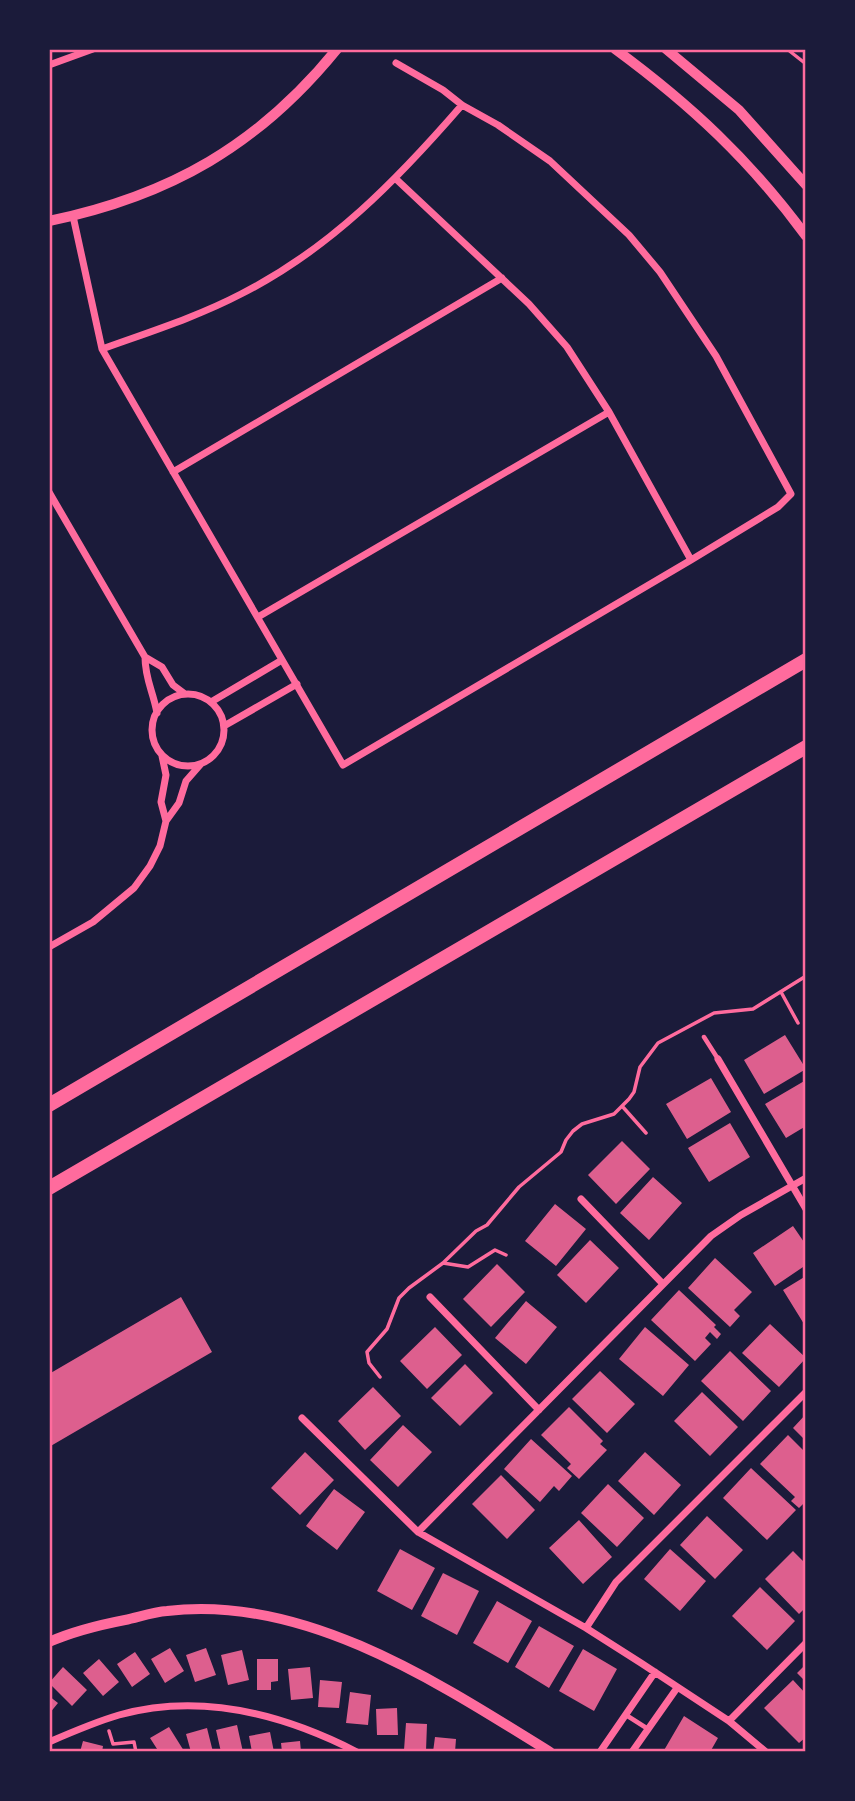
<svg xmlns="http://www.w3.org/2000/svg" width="855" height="1801" viewBox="0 0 855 1801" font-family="'DM Sans',sans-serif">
  <rect width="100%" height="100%" fill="#1b1b3a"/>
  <path fill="#dd5f8e" d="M785,1035l21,34 -42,25 -20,-34z
    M711,1078l20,34 -44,27 -21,-35z
    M806,1080v46l-20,12 -21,-34z
    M730,1123l20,34 -41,25 -21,-34z
    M622,1141l28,28 -34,35 -28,-29z
    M653,1177l29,26 -33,37 -29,-27z
    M555,1204l31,25 -30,37 -31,-25z
    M793,1226l13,19v20l-31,21 -22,-33z
    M590,1240l29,28 -33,35 -29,-28z
    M715,1258l37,34 -18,18 6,6 -10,11 -42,-39z
    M497,1264l28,28 -34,35 -28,-28z
    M806,1276v47l-2,1 -21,-34z
    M679,1290l37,35 -2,2 7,7 -4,5 -7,-7 -5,6 6,6 -16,17 -44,-41z
    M181,1297l31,55 -163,95v-73z
    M526,1301l31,26 -31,37 -31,-26z
    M770,1324l36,34 -27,29 -37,-34z
    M435,1327l27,28 -35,34 -27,-28z
    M645,1327l44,38 -26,31 -44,-37z
    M730,1351l41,40 -28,30 -42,-40z
    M465,1364l28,29 -33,33 -29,-28z
    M600,1371l35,33 -28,29 -35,-34z
    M373,1387l28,29 -36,34 -27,-29z
    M702,1392l36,35 -28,29 -36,-35z
    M569,1407l34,34 -3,3 7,6 -28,29 -12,-11 4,-4 -30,-29z
    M806,1414v27l-13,-13z
    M403,1425l29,27 -34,35 -28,-27z
    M788,1435l18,18v48l-7,7 -8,-7 4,-4 -35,-33z
    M531,1439l41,37 -13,15 -5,-5 -14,16 -36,-33z
    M305,1452l29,28 -34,35 -29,-27z
    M645,1452l36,33 -27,30 -36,-34z
    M751,1468l45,42 -29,30 -44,-42z
    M501,1475l34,35 -28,29 -35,-35z
    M608,1484l36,34 -27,29 -36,-34z
    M334,1489l31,23 -28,38 -31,-24z
    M707,1516l36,34 -28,29 -35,-34z
    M579,1520l33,37 -29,27 -34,-36z
    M400,1549l35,19 -23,42 -35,-19z
    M670,1549l36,32 -26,30 -36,-32z
    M793,1551l13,13v43l-7,7 -34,-35z
    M443,1573l36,18 -22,44 -36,-19z
    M760,1587l35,34 -28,29 -35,-34z
    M497,1601l35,20 -24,42 -35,-20z
    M539,1626l35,20 -25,42 -34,-21z
    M170,1648l14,23 -19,12 -14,-24z
    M206,1648l10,27 -21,7 -9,-27z
    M583,1649l34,20 -23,42 -35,-20z
    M242,1650l7,30 -21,5 -7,-30z
    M135,1652l15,22 -18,13 -15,-23z
    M99,1659l20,23 -16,14 -20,-23z
    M257,1659h21v22l-7,1v8h-14z
    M806,1664v18l-9,-9z
    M63,1667l24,23 -15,16 -23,-23z
    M310,1667l3,31 -22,2 -3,-31z
    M320,1680l22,2 -3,26 -21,-1z
    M793,1680l13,14v43l-7,6 -35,-35z
    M350,1692l21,3 -3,30 -22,-2z
    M49,1696l9,7 -9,11z
    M397,1708l1,27h-21l-1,-26z
    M684,1716l34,22 -8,14h-47z
    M406,1723l21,1 -1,27 -22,-1z
    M237,1725l6,27h-22l-5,-22z
    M169,1727l15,24 -2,1h-23l-9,-14z
    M207,1728l6,24h-22l-5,-18z
    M270,1732l4,20h-22l-3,-16z
    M435,1737l21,2 -1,13h-22z
    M83,1741l20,5 -1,6h-22z
    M300,1741l1,11h-19l-1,-9z"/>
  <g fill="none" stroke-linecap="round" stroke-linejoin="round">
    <path stroke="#ff6b9d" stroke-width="3.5" d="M787,49l19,15
      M781,992l17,31
      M622,1106l24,27
      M443,1263l25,4 27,-17 11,5
      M380,1377l-11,-14 -2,-11 20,-23 12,-31 10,-10 34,-25 33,-32 11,-6 32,-38 42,-35 5,-12 7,-9 9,-7 32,-10 15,-15 5,-7 6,-25 18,-24 56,-30 39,-4 53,-33
      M109,1731l4,13 21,-2 2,10"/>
    <path stroke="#ff6b9d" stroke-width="4.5" d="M704,1037l14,22
      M626,1715l22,14"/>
    <path stroke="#ff6b9d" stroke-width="7" d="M49,65l44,-16
      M396,179l133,125 38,43 42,65 82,148
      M73,216l29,133 241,416 348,-205 87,-53 13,-13 -75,-138 -56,-84 -31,-37 -79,-74 -52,-36 -36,-20 -19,-15 -47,-27
      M102,349c47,-17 95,-32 139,-55 89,-45 156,-114 221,-189
      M173,472l329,-194
      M49,492l96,165c0,22 8,34 12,56
      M258,617l351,-205
      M145,657l17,10 11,18 12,9
      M152 730a36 36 0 1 1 72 0a36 36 0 1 1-72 0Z
      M211,702l71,-42
      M224,726l73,-42
      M162,756l4,19 -5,27 5,19
      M49,947l44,-25 41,-34 16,-22 10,-20 6,-25 13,-18 7,-22 14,-16
      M718,1059l88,150
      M581,1199l82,85
      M430,1297l109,113
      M302,1418l116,114 168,96 55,35 88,58 37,31
      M418,1532l293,-296 30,-21 65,-37
      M586,1628l30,-46 190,-190
      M729,1721l77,-78
      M49,1742c23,-10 46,-20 70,-27 83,-23 164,-1 238,37
      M600,1752l55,-80
      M632,1752l45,-64"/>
    <path stroke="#ff6b9d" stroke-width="10" d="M615,49c76,56 135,111 191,187
      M666,49l73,61 67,75
      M49,221c121,-25 210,-76 288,-172
      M49,1642c25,-11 50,-17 76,-22 14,-3 28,-8 42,-9 137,-17 272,72 383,141"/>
    <path stroke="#ff6b9d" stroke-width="14" d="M49,1105l757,-445
      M49,1188l757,-441"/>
  </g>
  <rect width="855" height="1801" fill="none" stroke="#1b1b3a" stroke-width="102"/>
  <rect x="51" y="51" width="753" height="1699" fill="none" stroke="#ff6b9d" stroke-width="2.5"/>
</svg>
